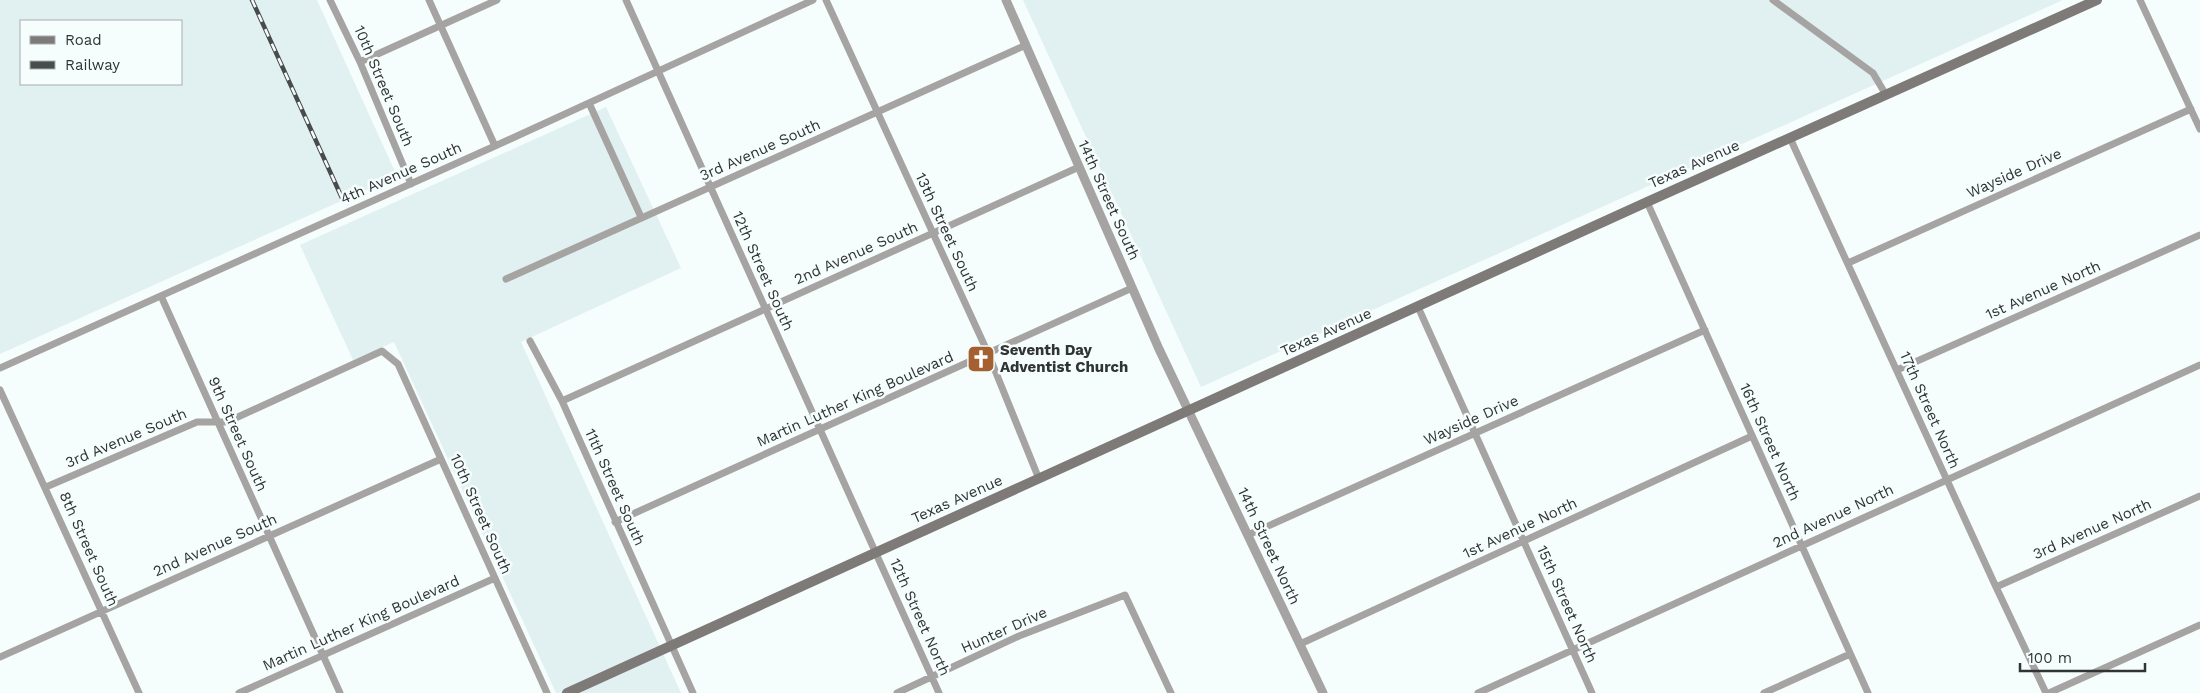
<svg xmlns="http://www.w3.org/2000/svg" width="2200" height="693" viewBox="0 0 2200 693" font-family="'Work Sans',sans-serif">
  <rect width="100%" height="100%" fill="#f6fdfd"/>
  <path fill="#e1f0f0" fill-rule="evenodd" d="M0,0h317l80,176 -397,178zM181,21v63h-160v-63z
    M1023,0h1040l-862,387z
    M606,107l75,161 -160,74 160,351h-125l-162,-351 -41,18 -53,-115z"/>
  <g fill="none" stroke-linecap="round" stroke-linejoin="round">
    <path stroke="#a6a4a3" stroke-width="7" d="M330,0l30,62 51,122
      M429,0l66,146
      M626,0l313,693
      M826,0l162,353 51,126
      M1773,0l100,73 13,22
      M2140,0l60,129
      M360,62l137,-62
      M589,103l52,114
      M1790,138l206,449 50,106
      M1647,202l221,491
      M1848,263l343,-154
      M506,279l520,-234
      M161,296l179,397
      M1418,307l174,386
      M530,341l32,60 131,292
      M0,368l495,-222 318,-146
      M1897,370l303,-135
      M0,390l139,303
      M562,401l517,-234
      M46,487l151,-65h30l155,-71 16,13 149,329
      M615,522l517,-234
      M1248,535l457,-205
      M1996,587l204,-91
      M1300,644l452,-208
      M0,657l441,-198
      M239,693l256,-115
      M897,693l122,-57 106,-41 46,98
      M1478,693l722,-328
      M1764,693l86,-39
      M2049,693l151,-68"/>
    <path stroke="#a6a4a3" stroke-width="9" d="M1006,0l153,349 164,344"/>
    <path stroke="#7e7a78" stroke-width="10" d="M567,693l1080,-491 450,-202"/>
    <defs>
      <path id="rail" d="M252,0l90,198"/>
    </defs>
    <use href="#rail" stroke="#484c4c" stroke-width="4.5"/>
    <use href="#rail" stroke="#f6fdfd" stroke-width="2.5" stroke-dasharray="8" stroke-linecap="butt"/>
  </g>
  <defs>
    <symbol id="church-square" viewBox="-11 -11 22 22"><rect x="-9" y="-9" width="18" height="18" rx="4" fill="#a46031" stroke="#f6fdfd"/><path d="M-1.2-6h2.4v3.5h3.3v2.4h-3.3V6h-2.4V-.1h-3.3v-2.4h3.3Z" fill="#fff"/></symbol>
  </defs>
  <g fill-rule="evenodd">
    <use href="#church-square" x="965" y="343" width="32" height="32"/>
  </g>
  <g text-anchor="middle" stroke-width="5" stroke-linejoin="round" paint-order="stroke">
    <g font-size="15" fill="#313434" stroke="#f6fdfd">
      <text transform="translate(384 86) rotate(67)" y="5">10th Street South</text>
      <text transform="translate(760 150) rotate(-24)" y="5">3rd Avenue South</text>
      <text transform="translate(1694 164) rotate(-24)" y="5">Texas Avenue</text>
      <text transform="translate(401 173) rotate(-24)" y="5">4th Avenue South</text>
      <text transform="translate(2014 173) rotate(-24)" y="5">Wayside Drive</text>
      <text transform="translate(1109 200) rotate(66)" y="5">14th Street South</text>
      <text transform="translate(947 232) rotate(65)" y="5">13th Street South</text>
      <text transform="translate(856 253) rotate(-24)" y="5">2nd Avenue South</text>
      <text transform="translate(763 271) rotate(66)" y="5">12th Street South</text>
      <text transform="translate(2043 290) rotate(-24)" y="5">1st Avenue North</text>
      <text transform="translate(1326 332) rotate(-24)" y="5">Texas Avenue</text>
      <text transform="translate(855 399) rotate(-24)" y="5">Martin Luther King Boulevard</text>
      <text transform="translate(1930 410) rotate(66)" y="5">17th Street North</text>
      <text transform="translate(1471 420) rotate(-24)" y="5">Wayside Drive</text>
      <text transform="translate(238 434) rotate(66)" y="5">9th Street South</text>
      <text transform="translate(126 438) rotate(-23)" y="5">3rd Avenue South</text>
      <text transform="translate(1770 442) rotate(66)" y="5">16th Street North</text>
      <text transform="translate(615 487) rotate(66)" y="5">11th Street South</text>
      <text transform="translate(957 499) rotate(-24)" y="5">Texas Avenue</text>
      <text transform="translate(481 514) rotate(66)" y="5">10th Street South</text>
      <text transform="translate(1833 516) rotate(-25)" y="5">2nd Avenue North</text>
      <text transform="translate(1520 528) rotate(-25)" y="5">1st Avenue North</text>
      <text transform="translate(2092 529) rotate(-24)" y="5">3rd Avenue North</text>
      <text transform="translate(215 545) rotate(-24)" y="5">2nd Avenue South</text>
      <text transform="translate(1269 546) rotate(65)" y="5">14th Street North</text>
      <text transform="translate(89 549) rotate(66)" y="5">8th Street South</text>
      <text transform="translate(1567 604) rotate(66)" y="5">15th Street North</text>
      <text transform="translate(920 617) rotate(66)" y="5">12th Street North</text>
      <text transform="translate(361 623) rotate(-24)" y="5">Martin Luther King Boulevard</text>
      <text transform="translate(1004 630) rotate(-24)" y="5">Hunter Drive</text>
    </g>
    <g font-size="15" font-weight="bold" fill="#313434" stroke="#f6fdfd" text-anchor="start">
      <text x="1000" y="355">Seventh Day<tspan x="1000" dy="17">Adventist Church</tspan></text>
    </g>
  </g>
  <rect x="20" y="20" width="162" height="65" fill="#f6fdfd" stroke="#a7adad"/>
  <rect x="30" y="36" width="25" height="8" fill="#7e7a78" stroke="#a7adad"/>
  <text x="65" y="45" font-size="15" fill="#313434">Road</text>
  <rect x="30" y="61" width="25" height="8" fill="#484c4c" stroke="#a7adad"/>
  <text x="65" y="70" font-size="15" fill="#313434">Railway</text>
  <path d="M2020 663v8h125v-8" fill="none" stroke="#313434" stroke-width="2.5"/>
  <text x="2028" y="663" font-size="15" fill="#313434" stroke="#f6fdfd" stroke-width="4" paint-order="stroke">100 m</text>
</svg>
